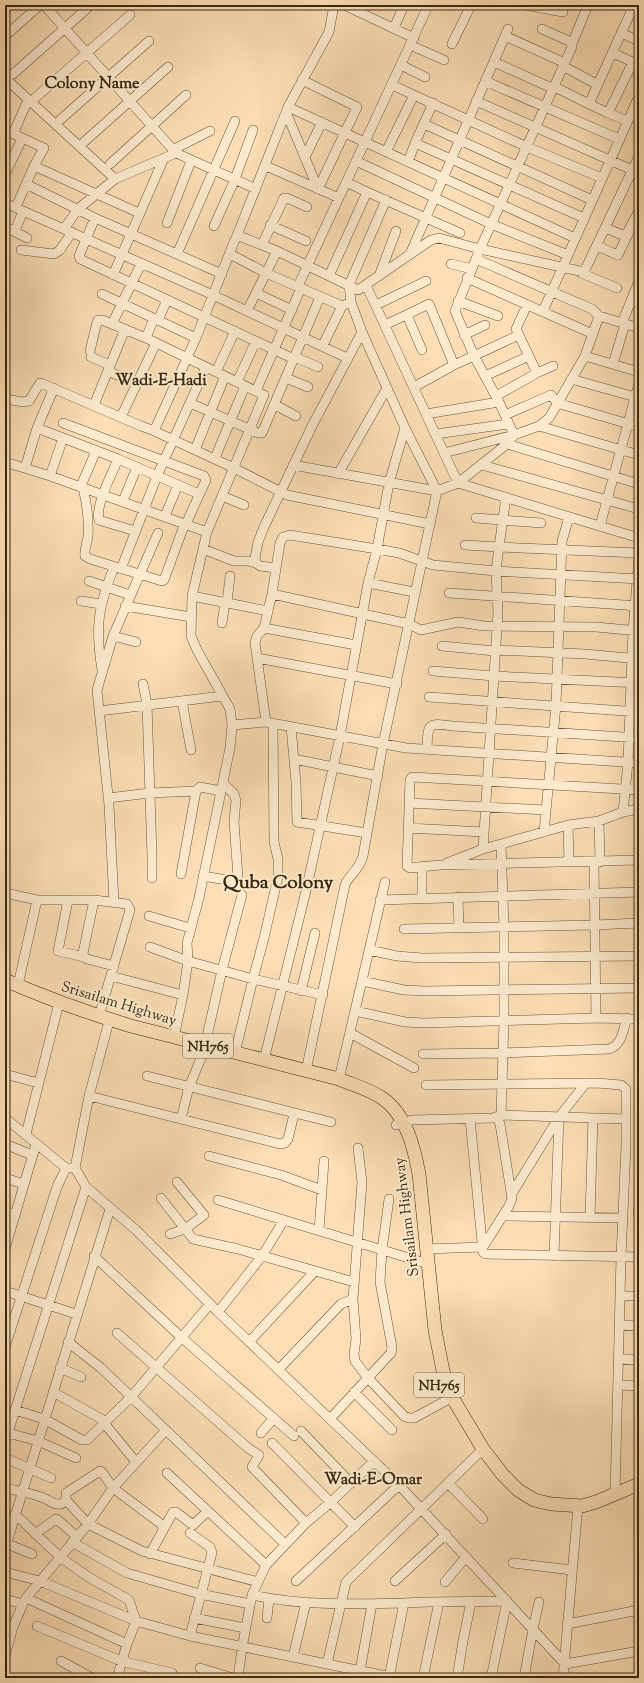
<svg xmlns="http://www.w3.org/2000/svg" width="644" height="1683" viewBox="0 0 644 1683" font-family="'Sorts Mill Goudy',serif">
  <rect width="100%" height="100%" fill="#fbdeb5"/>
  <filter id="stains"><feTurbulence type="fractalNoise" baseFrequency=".005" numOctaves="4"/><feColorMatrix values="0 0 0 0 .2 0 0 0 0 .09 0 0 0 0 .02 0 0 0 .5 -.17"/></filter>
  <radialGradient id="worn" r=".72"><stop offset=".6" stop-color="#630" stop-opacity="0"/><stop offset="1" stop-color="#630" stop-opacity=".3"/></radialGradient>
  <path fill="#a5b9ba" stroke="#7a7f76" d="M639,1072v71l-4,-13z
    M639,1192v33c-10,-8 -3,-22 0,-33z"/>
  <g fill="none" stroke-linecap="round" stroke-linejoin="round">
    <defs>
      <path id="minor" d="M44,5l132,148
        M344,5l70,33
        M525,5l38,7
        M394,28l10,-23
        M621,33l18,8
        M5,36l35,-31
        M505,36l60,27
        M452,44l19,-39
        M572,44l16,-39
        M410,45l34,15
        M613,53l26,12
        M494,62l60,27
        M401,65l24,12
        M563,66l35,19
        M13,74l78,-69
        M5,78l110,101
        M302,80l55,27 -39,82
        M485,81l134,58
        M392,85l135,62 75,31
        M555,87l34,17 45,-99
        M35,98l95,-83
        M476,101l163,72
        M433,103l-18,40 169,75
        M589,104l19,9
        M288,107l287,131
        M286,112l32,77
        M60,120l89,-79
        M627,121l-19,-8 25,-51
        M424,124l168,76
        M5,130l39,18 -10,18 -18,41
        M13,134l15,-34
        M84,142l84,-75
        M174,151l4,-4 32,-16
        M386,152l28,-57
        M305,157l17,-35
        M356,161l135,63 77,31
        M408,162l7,-19
        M110,164l76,-69
        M34,166l105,47
        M266,166l73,32
        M5,174l17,-35
        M346,182l21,10
        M26,184l69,34 127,56
        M5,203l208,92 134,63
        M95,218l-16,38 1,3 214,100
        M167,223l24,-62
        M270,225l36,16
        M214,226l21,-47 18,-49
        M5,227l22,11
        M64,229l14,-20 37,-30 61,-26 80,36
        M604,230l35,-74
        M15,231l8,-20
        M236,238l52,-131 41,-75 5,-27
        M262,245l22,-47h3l20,9
        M597,246l21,9 11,-23
        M21,250l33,4 6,-4 12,-18
        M177,254l58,-133
        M230,254l36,19 76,33 9,-4
        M410,254l98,-225
        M476,259l116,50 7,7
        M451,264l21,5
        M581,273l36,15
        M113,275l51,-117
        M329,276l38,-84 93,41
        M379,276l17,-45
        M467,278l126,56
        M366,285l92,198 181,55
        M298,286l130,-280
        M256,293l36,17
        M102,294l94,44
        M458,301l40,15
        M376,305l50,-24
        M247,311l30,-60
        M543,311l96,-215
        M407,315l15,35
        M158,320l9,-20
        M622,323l17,-42
        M112,324l29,-60
        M385,325l44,-21 25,61
        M464,335l21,-10
        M146,338l8,-20
        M323,345l19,-39
        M90,351l7,-29 1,-2h4l44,18 118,57 -57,137 -15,64 -1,40 6,14 33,59 2,16 -2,23 -31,150 -12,45 1,18 -5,34 -9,42
        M585,356l54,16
        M91,357l19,8
        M295,357l23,10
        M613,364l12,-40
        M108,371l29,13
        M216,372l19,-41
        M537,373l16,-7
        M485,376l44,-20
        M286,378l22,9
        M571,379l68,19
        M237,382l19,-41
        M414,387l40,-22 65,-30
        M256,391l45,-103
        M496,396l41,-23 -21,-44 11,-24
        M5,399l18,3 6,-1 11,-18 3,1 98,42 11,4 3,-1 41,-91 38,-96 2,-4 3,-2 38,15 81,39 73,-50 8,-2 41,11 104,23 20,-42c8,-3 14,6 22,5l13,-24
        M190,403l68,30h4l58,-136
        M94,405l31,-76
        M275,405l21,11
        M426,414l73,-12
        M505,415l46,-20 6,8 82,24
        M121,417l35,-74
        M63,423l141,53 2,4 -20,44
        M539,426l100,29
        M37,428l81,31 81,35
        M152,430l82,38 53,27 143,29
        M436,434l72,-10
        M507,444l132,40
        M195,450l30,-74
        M444,453l70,-18 25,-9 10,-8 36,-62 14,-40 40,12
        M215,458l30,-72
        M118,459c-6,15 -23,46 -19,61l3,1 33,10
        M5,462l45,14 157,56
        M293,465l144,26 21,-8 49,-39 7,-9 -15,-33 -25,-46 -19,-45 25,-62 92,-202 -1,-5 -29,-13
        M482,465l157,44
        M25,468l12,-40 17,-40
        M338,474l49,-86
        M50,476l13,-38
        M83,481l13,-30
        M83,488c4,16 6,32 5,49 -1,6 -4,12 -3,19l5,3 72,22 2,-1 21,-57
        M222,496l22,9
        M123,501l14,-34
        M165,516l13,-31
        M476,518l65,5
        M600,526l39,-143
        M465,545l34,2 7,-50
        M203,549l31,12h14l8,2
        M639,553l-140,-6 -3,24 143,8
        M276,568l-16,-2 -4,-3 -1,-5 3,-16 6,-15 48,-101 50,-94
        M121,569l36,-93 49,-109
        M89,581l41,14
        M368,583l9,-34 12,-66 16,-55
        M449,593l190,13
        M272,594l137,30 12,6 37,-8 26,4 112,1 43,4
        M192,596l76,15
        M81,601l20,3
        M227,603l3,-27
        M125,606l66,11
        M222,623l3,-21
        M264,628l92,17
        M113,636l23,6
        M442,646l53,5
        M495,650l90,4 54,5
        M257,658l140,26
        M102,670c-7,-43 -4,-63 12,-103
        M433,671l61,5 145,7
        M143,684l4,20 5,151v23
        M429,697l210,15
        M182,701l9,49
        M99,711l123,-15
        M266,722l-11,-79 2,-7 7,-8 8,-34 8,-51 3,-6 7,-2 87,14 22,4 34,12 63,6 2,41 -15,237
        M232,725l34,-3 140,26 233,15
        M291,727l5,55 1,40 70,11
        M427,749c1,-25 0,-27 25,-23l187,12
        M294,759l84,17
        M639,790l-227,-13 -2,3 -3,86 3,2 30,-3 199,-5
        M108,798l42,-5 46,-2
        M409,803l137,7
        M623,812l5,-50 5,-131 6,-74
        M599,821l1,41
        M568,825l1,37
        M408,828l76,4
        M544,832l12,-127 6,-164 7,-24
        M594,862l2,156
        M447,863l36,-14 18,-5
        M181,874l15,-83 4,-4 21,4
        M203,876l29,5 3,-1 3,-3 -4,-55 2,-22 -2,-6 -11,-11
        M5,893l32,7h57l33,4 3,6 -31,106
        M458,897l1,31
        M422,898v-32
        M68,900l-10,51 26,6
        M94,900l-11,53 1,4 3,2 27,7
        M380,900l259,-8
        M114,902l-5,-97 -12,-115 16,-54 45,-103
        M149,916l41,12
        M404,929l191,-4 44,-2
        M150,947l38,14 65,18 70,16
        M369,950l28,6 25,2 217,-2
        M111,976l72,19
        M362,981l42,9 20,1 215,-3
        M18,985l19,-85
        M301,991l14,-58
        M355,1011l50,11 19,1 172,-5 43,1
        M350,1033l64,35
        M205,1045l17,-75 20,-75
        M235,1053l18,-74 11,-41 14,-61v-18l-4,-17 -1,-119
        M423,1054l79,-1 107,-4c13,-4 14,-19 18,-31
        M264,1060l42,-169 34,-155 28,-153 46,9
        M306,1071l39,-186c5,-12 14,-14 18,-29l20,-112 54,-253 -32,-63 -43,-96 -11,-30 -2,-17 37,-85
        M5,1074l33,9
        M147,1076l184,46
        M339,1079l46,-197
        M426,1085l171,-2 24,2 5,4v57l-5,111 -6,238
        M89,1096l191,48 5,-1 3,-4 6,-25
        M501,1115l125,4
        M5,1118l61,50h9l11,19 50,43 82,82 181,173 166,179 74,-13
        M181,1119l8,-32 15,-36
        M470,1119l13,133 2,2 154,3
        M396,1125l16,-5 81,-2 8,-3 3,-94v-94l-3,-83 67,-19 31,-4 24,-9 16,-3
        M26,1134l33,-131
        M5,1144l27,11
        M358,1148l4,34 -9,117 3,40 -2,15 1,7 13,17 36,38 5,2h5l33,-18
        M209,1156l72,19 41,15
        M75,1168l14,-72 19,-71
        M5,1178l19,6
        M511,1195l48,-78 27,-34
        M161,1198l32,41 45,10 116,33
        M218,1200l204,62
        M5,1211l10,4
        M503,1216l119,2
        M590,1218l3,-100
        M319,1231l5,-70
        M170,1234l15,-5 19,-14 -27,-33
        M5,1249l31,-105
        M426,1249l57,-2 26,-41 3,-8 -12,-74 -3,-7
        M94,1256l87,81 113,99
        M554,1256l5,-139
        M5,1291l71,23
        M620,1296h19
        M218,1312l44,-56 22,-36
        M619,1325l20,1
        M117,1333l131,115 11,7 -7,12 54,56
        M68,1342l33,26 184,176
        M249,1342l66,-71
        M5,1347l52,-160 9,-19
        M618,1359l21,1
        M60,1368l21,9
        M278,1370l63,-66 12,-5
        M618,1385l21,1
        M53,1392l52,29
        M354,1392l38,38
        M15,1410l29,9 38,21h5l44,-43 79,-93
        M330,1419l61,-66 1,-6 -12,-65 2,-32 7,-51
        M104,1423l32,39
        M301,1431l50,52
        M8,1433l30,8 38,17
        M261,1433l13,-15
        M5,1442l81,-255
        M272,1443l83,84
        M5,1458l46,20
        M167,1473l99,92
        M448,1483l35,36
        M5,1488c13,3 28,5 41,11 5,3 9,6 15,5l5,-4v-7l34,-22 2,1 11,16 48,36 2,4
        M66,1500l22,24 54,27 116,31
        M15,1514l45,43 30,21 39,22 7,21 -9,23
        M35,1534l21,-15 2,1 19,17
        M5,1541l3,-2 102,-330
        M72,1542l55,31 73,21 50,10
        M5,1543l27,11
        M150,1554l23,-42h3l17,13 15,-14
        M513,1563l59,7
        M5,1572l35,9 96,40 54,15 206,42
        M296,1581l103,-96
        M395,1581l51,-47
        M445,1582l21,-25
        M252,1595c49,11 101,9 152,8 34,-2 69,-1 103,-2l-16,77
        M26,1598l101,46 -10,34
        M5,1599l18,5 3,-6 62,-74 25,-36 53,-58
        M194,1618l51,10
        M267,1618l2,-19
        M567,1624l72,-14
        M37,1626l84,35 51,12
        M190,1636l22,-83 -2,-6 -20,-14
        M5,1656l8,-29 10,-23
        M293,1657l13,-55
        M61,1661l31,17
        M327,1664l19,-82 137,-133
        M200,1668l33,10
        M360,1671l12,-67
        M238,1678l4,-30 10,-53 14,-30 40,-42 25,-21 43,-41
        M389,1678l15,-75
        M423,1678l16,-76
        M457,1678l6,-37 8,-39
        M524,1678l9,-49 6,-27
        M563,1678l15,-172"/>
      <path id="highway" d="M5,980c41,18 83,33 126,46l208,53c14,6 30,10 43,19 24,16 32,49 37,76l16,156 8,41 9,26 31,52 20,26 15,15 16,10 17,4 31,2 14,-4 43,-18"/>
    </defs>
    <use href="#minor" stroke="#6a5639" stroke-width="10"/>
    <use href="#highway" stroke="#392910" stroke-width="14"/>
    <use href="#minor" stroke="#fceacf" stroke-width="9"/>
    <use href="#highway" stroke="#fbdeb5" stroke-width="13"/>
  </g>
  <g text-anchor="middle" stroke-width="4" stroke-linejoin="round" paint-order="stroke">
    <g fill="#fceacf" stroke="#746349" stroke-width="1">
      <rect x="183" y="1034" width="50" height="24" rx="3"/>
      <rect x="414" y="1373" width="50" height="24" rx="3"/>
    </g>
    <g font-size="14" font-weight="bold" fill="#392910">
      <text x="208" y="1051">NH765</text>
      <text x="439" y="1390">NH765</text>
    </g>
    <g font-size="15" fill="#392910" stroke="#fceacf">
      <text transform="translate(119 1003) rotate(17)" y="5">Srisailam Highway</text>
      <text transform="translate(406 1217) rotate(-97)" y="5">Srisailam Highway</text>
    </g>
    <g font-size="16" font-weight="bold" fill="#392910" stroke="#fceacf">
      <text x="92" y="88">Colony Name</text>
      <text x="161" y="385">Wadi-E-Hadi</text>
      <text x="373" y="1484">Wadi-E-Omar</text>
    </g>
    <g font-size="19" font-weight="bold" fill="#392910" stroke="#fceacf">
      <text x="278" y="888">Quba Colony</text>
    </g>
  </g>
  <rect width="644" height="1683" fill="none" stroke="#fbdeb5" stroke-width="20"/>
  <rect x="6" y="6" width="632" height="1671" fill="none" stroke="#392910" stroke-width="2"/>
  <rect x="10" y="10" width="624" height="1663" fill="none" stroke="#392910"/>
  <rect width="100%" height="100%" filter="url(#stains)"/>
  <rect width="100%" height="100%" fill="url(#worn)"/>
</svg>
